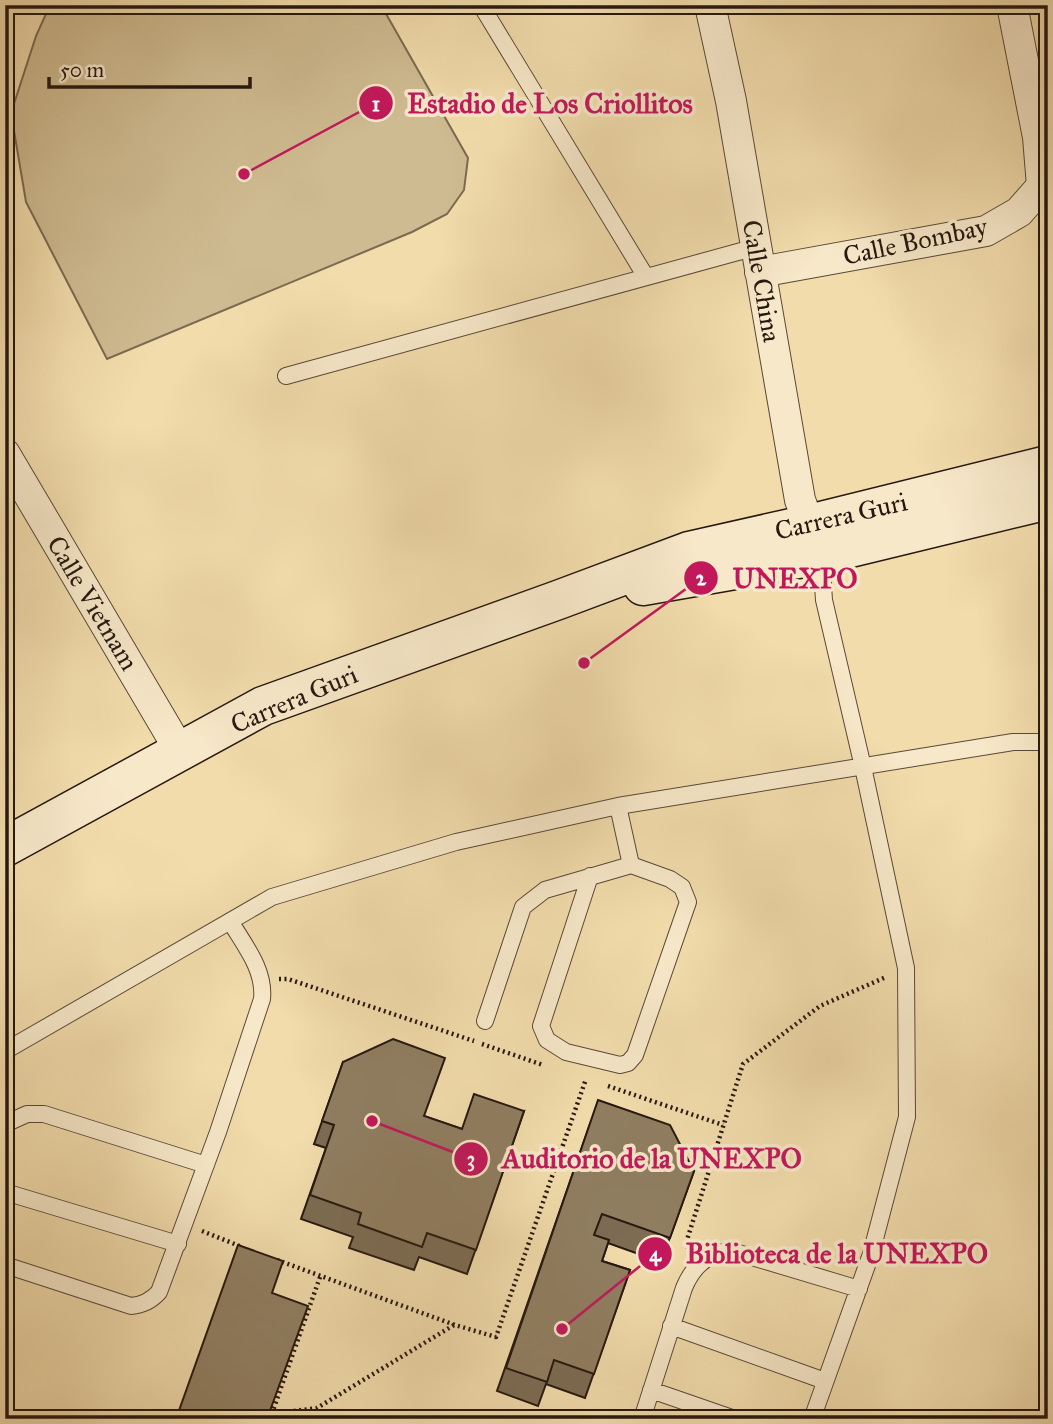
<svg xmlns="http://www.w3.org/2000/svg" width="1053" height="1424" viewBox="0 0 1053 1424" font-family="'IM FELL Great Primer',serif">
  <rect width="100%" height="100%" fill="#f2dcac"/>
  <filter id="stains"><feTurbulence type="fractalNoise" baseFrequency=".00286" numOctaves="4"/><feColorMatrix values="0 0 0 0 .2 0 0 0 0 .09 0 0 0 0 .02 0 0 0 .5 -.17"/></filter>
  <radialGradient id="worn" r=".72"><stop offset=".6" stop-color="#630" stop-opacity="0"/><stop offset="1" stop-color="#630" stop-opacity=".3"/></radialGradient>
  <path fill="#cfbb91" stroke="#7a6a50" stroke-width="2" d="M50,5h331l87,153 -4,32 -17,24 -35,18 -305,127 -81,-157 -15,-89 25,-77z"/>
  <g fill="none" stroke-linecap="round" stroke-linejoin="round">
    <defs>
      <path id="lane" d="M481,5l165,272
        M286,376l470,-129
        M590,876l-49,150 6,14 19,12 54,13 8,-2 7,-8 53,-153 -6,-15 -12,-8 -39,-14
        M485,1021l38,-114 22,-17 86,-25 -13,-59
        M5,1051l267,-154 184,-55 162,-36 395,-64h35
        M5,1124l22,-10h17l162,51
        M5,1192l173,52
        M5,1265l126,41c12,-1 20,-5 28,-14l59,-160 44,-133c3,-29 -17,-53 -32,-78
        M671,1326l154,55
        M651,1390l84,29
        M642,1419l42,-131c9,-22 24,-36 48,-37l127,38
        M812,1419l59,-165 36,-137 -1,-149 -43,-201 -39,-167 -3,-45"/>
      <path id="street" d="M710,5l21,96 69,399 16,43
        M760,272l226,-41 33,-19 23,-26 -4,-49 -26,-132
        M5,454l175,297"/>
      <path id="secondary" d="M643,586l178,-31 227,-55
        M5,847l258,-141 295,-106 131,-49 120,-27 239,-59"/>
    </defs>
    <use href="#lane" stroke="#594937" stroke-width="18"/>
    <use href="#street" stroke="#594937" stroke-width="32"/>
    <use href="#secondary" stroke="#261810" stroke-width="41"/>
    <path stroke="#261810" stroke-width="4.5" stroke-dasharray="2 3.5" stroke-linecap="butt" d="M279,979h9l186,62
      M482,1044l61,21
      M608,1086l115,39
      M202,1231l40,16
      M688,1248l-2,-5 57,-179 77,-58 66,-29
      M277,1260l178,65 41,12 90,-258
      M272,1414l45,-6 137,-83
      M270,1419l50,-142"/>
    <use href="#lane" stroke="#f7e8c9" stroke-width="16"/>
    <use href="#street" stroke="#f7e8c9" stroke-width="30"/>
    <use href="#secondary" stroke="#f7e8c9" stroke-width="38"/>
  </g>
  <path fill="#7c6c53" stroke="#261810" stroke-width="2" d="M343,1062l81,54 38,13 62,-18 -57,163 -48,-17 -5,13 -65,-22 4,-11 -52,-18 25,-71 -12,-4z
    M590,1124l104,47 -33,91 -53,-19 -6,18 28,9 -45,128 -39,-14 -8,22 -41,-15z"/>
  <path fill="#907e61" stroke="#261810" stroke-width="2" d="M393,1039l52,19 -21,58 38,13 12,-35 50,17 -48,139 -49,-17 -5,14 -64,-23 3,-11 -51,-18 24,-70 -12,-4 21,-59z
    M598,1100l72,25 24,46 -24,67 -68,-24 -8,21 15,5 -7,21 28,9 -36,104 -40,-14 -7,22 -41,-14z
    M238,1245l45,16 -11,32 36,13 -41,113h-91z"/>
  <g text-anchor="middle" stroke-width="7" stroke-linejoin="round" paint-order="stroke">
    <g font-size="26" fill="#261810" stroke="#f7e8c9">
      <text transform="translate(915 241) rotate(-12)" y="9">Calle Bombay</text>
      <text transform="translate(762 281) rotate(80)" y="9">Calle China</text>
      <text transform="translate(841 516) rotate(-13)" y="9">Carrera Guri</text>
      <text transform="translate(93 603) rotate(59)" y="9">Calle Vietnam</text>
      <text transform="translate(294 699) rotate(-23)" y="9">Carrera Guri</text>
    </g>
  </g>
  <path fill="none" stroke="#c2185b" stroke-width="2.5" d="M244 174L376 103M584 663L701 578M372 1121L471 1159M562 1329L655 1254"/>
  <g fill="#c2185b" stroke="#f7e8c9" stroke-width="2.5">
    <circle cx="244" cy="174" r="7"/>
    <circle cx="584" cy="663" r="7"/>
    <circle cx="372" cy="1121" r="7"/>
    <circle cx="562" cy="1329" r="7"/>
    <circle cx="376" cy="103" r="18"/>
    <circle cx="701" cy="578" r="18"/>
    <circle cx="471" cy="1159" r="18"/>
    <circle cx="655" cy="1254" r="18"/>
  </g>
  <g font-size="21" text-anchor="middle" font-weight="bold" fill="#fff">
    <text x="376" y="111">1</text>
    <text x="701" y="585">2</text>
    <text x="471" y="1166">3</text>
    <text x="655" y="1261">4</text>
  </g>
  <g font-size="28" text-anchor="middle" font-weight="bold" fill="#c2185b" stroke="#f7e8c9" stroke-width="7" stroke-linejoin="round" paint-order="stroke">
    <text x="550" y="113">Estadio de Los Criollitos</text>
    <text x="795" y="588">UNEXPO</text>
    <text x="652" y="1168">Auditorio de la UNEXPO</text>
    <text x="837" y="1263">Biblioteca de la UNEXPO</text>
  </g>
  <rect width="1053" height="1424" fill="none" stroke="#f2dcac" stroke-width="28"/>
  <rect x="7" y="7" width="1039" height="1410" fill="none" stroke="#261810" stroke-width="3.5"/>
  <rect x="14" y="14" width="1025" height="1396" fill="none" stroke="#261810" stroke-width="2"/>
  <path d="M49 77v10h201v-10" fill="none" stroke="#261810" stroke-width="3.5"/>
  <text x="60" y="77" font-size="21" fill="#261810" stroke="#f7e8c9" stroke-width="5" paint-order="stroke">50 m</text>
  <rect width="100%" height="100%" filter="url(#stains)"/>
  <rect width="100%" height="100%" fill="url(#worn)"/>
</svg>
